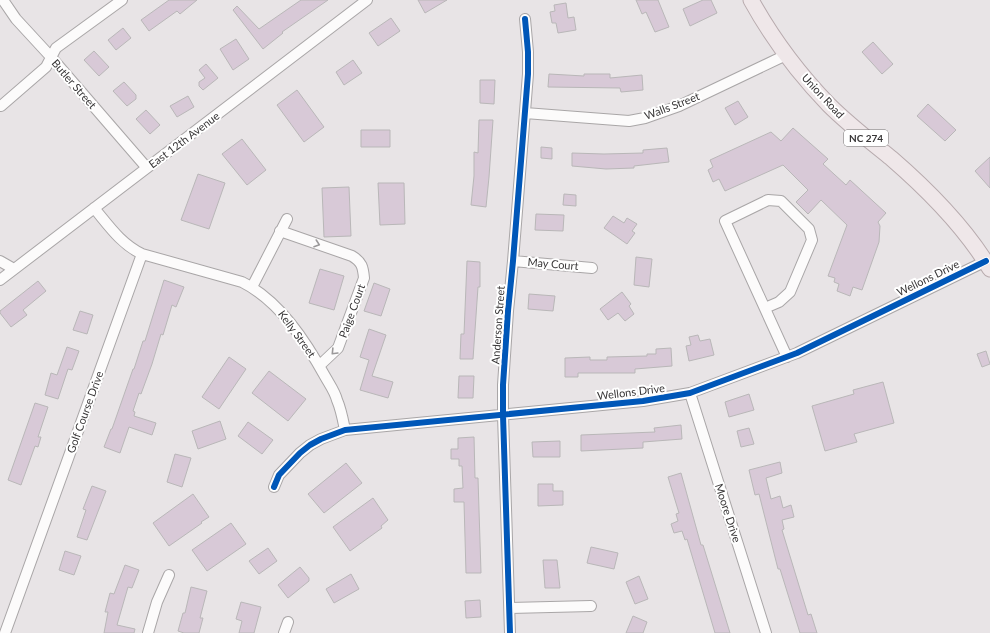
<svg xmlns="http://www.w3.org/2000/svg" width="990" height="633" viewBox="0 0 990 633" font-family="Lato,sans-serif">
  <rect width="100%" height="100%" fill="#e8e4e6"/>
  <path fill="#d8c9d7" stroke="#b9b7b8" d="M169,0h28l-17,14 -3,-3 -28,20 -8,-11z
    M301,0h27l-46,32 1,1 -20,16 -30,-39 4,-4 22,23z
    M418,0h29l-22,13z
    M636,0h22l11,27 -14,5 -9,-20 -4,2z
    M703,0h8l6,13 -27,13 -7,-17z
    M566,3l2,15 6,-1 2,13 -18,3 -2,-10h-4l-2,-11 5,-1 -1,-6z
    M391,18l9,13 -22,15 -9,-13z
    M123,28l8,10 -15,12 -8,-10z
    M236,39l13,20 -16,11 -13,-21z
    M873,42l20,22 -11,10 -20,-22z
    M94,51l15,16 -10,9 -15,-16z
    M353,60l9,13 -18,12 -8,-13z
    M206,64l12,14 -15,12 -4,-4v-4l6,-4 -6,-8z
    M549,74l35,2v-2h26v4l32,-3 1,15 -22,2 -1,-4 -72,-1z
    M480,80h15l-1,24 -14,-1z
    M124,82l12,13v4l-9,7 -14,-15z
    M297,90l27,37 -20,15 -27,-37z
    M188,96l6,11 -17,10 -7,-11z
    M738,101l10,16 -13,8 -10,-17z
    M928,104l28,26 -11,11 -28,-25z
    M146,110l14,15 -10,9 -14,-15z
    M479,120h14l-4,57 -3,30 -15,-2 3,-29v-24l4,1z
    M793,128l35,31 -5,5 23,21 4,-5 36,33 -8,9 2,4 -1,16 -17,48 -9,-3 -3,9 -13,-5 2,-7 -5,-2 1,-4 -7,-2 19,-51 -26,-25 -13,14 -12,-12 12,-12 -25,-25 -58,26 -6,-12 -6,3 -5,-12 5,-3 -3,-7 61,-28 10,9z
    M361,130h29v17h-29z
    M242,139l24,31 -19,15 -25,-31z
    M541,147l11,1v11l-11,-1z
    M667,148l2,14 -35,4v2l-28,1 -34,-3v-13l32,1 39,-1v-3z
    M990,157v31l-15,-17z
    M198,174l27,9 -16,46 -28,-9z
    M378,183h26l1,41 -25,1z
    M349,187l2,49 -27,1 -2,-49z
    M564,194l12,1v11l-13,-1z
    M536,214l28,1 -1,16 -28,-1z
    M613,216l11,7 3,-5 10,6 -5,7 3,2 -8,11 -23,-16z
    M636,257l16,2 -3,28 -15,-2z
    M467,261l13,1v25h-2l-5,72h-13l1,-25h3z
    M320,269l24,7 -10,34 -25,-7z
    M164,280l20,7 -8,20 -4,-2 -9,30 -2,-1 -9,30 -11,30 -2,-1 -6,18 2,1 -1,4 22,7 -4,12 -23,-8 -9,26 -16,-6 7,-18h1l21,-60h1l9,-28h2z
    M38,281l8,10 -23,19 4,5 -16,12 -11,-14v-2z
    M374,283l16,6 -9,27 -17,-5z
    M622,292l9,12 -2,2 5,8 -9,7 -7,-8 -10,7 -8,-11z
    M529,294l26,2 -2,15 -25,-2z
    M80,311l13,4 -6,19 -14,-4z
    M369,329l17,6 -14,41 21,6 -5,16 -28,-8 9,-30 -9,-3z
    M698,335l2,6 10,-2 4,16 -25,6 -3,-15 5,-1 -2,-8z
    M67,347l12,4 -7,19 -4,-1 -10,30 -13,-4 6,-22 6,2z
    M671,348l1,18 -37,3v4h-57v4h-13v-19l25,-1v3h17v-3l40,-1v-2h9v-5z
    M986,351l4,13 -8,3 -5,-13z
    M229,357l17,12 -27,40 -17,-12z
    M269,371l37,28 -18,22 -36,-28z
    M459,376h15l-1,22h-15z
    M883,382l11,41 -40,11 3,8 -32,9 -13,-45 42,-12 -1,-4z
    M749,394l5,16 -25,7 -4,-15z
    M35,403l13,4 -10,30h3l-3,10 -3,-1 -14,39 -13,-5z
    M220,421l6,18 -28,10 -6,-18z
    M248,422l25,18 -11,14 -24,-18z
    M681,425l1,14 -39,3v6l-62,3v-16l74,-3 -1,-4z
    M749,428l5,16 -13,3 -4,-16z
    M474,437l1,41h3l3,95h-15l-2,-71h-10v-13l9,-1 -1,-22h-3v-7h-8v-10h7v-11z
    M560,441v16h-27l-1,-15z
    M175,454l16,4 -9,29 -15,-5z
    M780,462l2,11 -16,5 5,21 9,-3 3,12 8,-3 3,12 -12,3 2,9 -2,1 26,85 3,-1 6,19h-17l-20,-64h-2l-19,-75 -4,1 -6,-25z
    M346,463l16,20 -38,30 -16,-19z
    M681,473l20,72h2l27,88h-15l-28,-94 -2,1 -3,-9 -8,2 -3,-9 7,-3 -2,-7 3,-1 -11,-36z
    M538,484h15v7h10v14l-25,1z
    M92,486l14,5 -19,49 -10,-3 9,-27 -3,-1z
    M193,494l16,23 -8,5 1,1 -33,23 -16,-23z
    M373,498l15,22 -7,6 1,2 -32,23 -17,-24z
    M231,523l15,21 -39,27 -15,-21z
    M591,547l27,6 -4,16 -27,-6z
    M268,548l9,13 -18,13 -10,-13z
    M65,551l16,5 -7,19 -15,-5z
    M543,560h14l3,28h-15z
    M125,565l14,5 -7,18 -4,-1 -11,38 18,4 -1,4h-30l4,-21h-3l5,-19 4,1z
    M300,567l9,11v3l-21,17 -10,-13z
    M351,574l8,15 -25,14 -8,-14z
    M639,576l9,23 -13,5 -9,-22z
    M191,587l16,4 -7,27h3l-4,15h-15l-6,-2 5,-18h2z
    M480,600l1,17 -15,1 -1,-17z
    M241,602l20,5 -7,26h-15l3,-12 -6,-2z
    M633,616l14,6 -4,11h-17z"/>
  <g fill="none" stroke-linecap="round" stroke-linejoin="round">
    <defs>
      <path id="street" d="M3,0l13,19 35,38 96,111
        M1,106l45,-39 10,-19 66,-48
        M525,113l104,8 16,-3 34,-12 107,-51
        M94,208c15,18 27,36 48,46l100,28c38,19 64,60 84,96 4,7 9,14 11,22 4,9 6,20 8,30
        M280,231l72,25c10,6 11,11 12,22l-26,70 -19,18
        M0,261l14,8
        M513,261l79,7
        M0,280l367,-280
        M252,287l35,-68
        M765,308l14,-6 11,-10 22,-52 -3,-11 -28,-28 -13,-1 -43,21 62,136
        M690,393l76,240
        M274,487l5,-12 21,-22 10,-8 11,-6 24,-9 298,-29 47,-8 107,-40 189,-92
        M510,608l81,-2
        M5,633l137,-379
        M148,633l9,-31 12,-27
        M284,633l4,-11
        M510,633l-7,-218v-30l5,-74 5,-50 15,-187v-22l-3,-33"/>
      <path id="primary" d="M751,0c21,38 47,73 78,105 19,19 41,36 62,53 37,32 74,69 99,111"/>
    </defs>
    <use href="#street" stroke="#a9a6a7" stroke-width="12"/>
    <use href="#primary" stroke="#b7aaad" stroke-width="17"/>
    <use href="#street" stroke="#fcfbfb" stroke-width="10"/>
    <use href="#primary" stroke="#efe7e9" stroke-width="15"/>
    <defs>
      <path id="cycleway" d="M274,487l5,-12 21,-22 10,-8 11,-6 24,-9 298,-29 47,-8 107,-40 189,-92
        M510,633l-7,-218v-30l5,-74 5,-50 15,-187v-22l-3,-33"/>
    </defs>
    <use href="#cycleway" stroke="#fff" stroke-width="8"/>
    <use href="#cycleway" stroke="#0057b8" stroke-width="6"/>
  </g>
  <defs><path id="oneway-chevron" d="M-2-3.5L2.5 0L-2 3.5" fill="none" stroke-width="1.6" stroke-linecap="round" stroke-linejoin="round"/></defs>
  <g stroke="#9a9899">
    <use href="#oneway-chevron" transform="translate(317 244) rotate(19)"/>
    <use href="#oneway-chevron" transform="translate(334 352) rotate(134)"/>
  </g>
  <g text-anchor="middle" stroke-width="4" stroke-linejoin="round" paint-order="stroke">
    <rect fill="#fff" stroke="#747273" stroke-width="1" x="844" y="130" width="44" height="16" rx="3"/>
    <g font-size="10" font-weight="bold" fill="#383637">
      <text x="866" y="142">NC 274</text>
    </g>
    <g font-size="11" fill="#383637" stroke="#fff">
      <text transform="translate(74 84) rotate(49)" y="4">Butler Street</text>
      <text transform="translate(823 96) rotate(47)" y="4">Union Road</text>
      <text transform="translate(672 106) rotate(-21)" y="4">Walls Street</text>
      <text transform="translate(184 140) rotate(-37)" y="4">East 12th Avenue</text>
      <text transform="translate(553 264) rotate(5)" y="4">May Court</text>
      <text transform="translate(928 278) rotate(-26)" y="4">Wellons Drive</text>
      <text transform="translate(352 311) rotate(-70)" y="4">Paige Court</text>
      <text transform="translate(498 325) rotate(-86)" y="4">Anderson Street</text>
      <text transform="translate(297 334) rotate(54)" y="4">Kelly Street</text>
      <text transform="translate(631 392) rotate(-7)" y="4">Wellons Drive</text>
      <text transform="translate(85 412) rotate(-70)" y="4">Golf Course Drive</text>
      <text transform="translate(728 513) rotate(72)" y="4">Moore Drive</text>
    </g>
  </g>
</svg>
